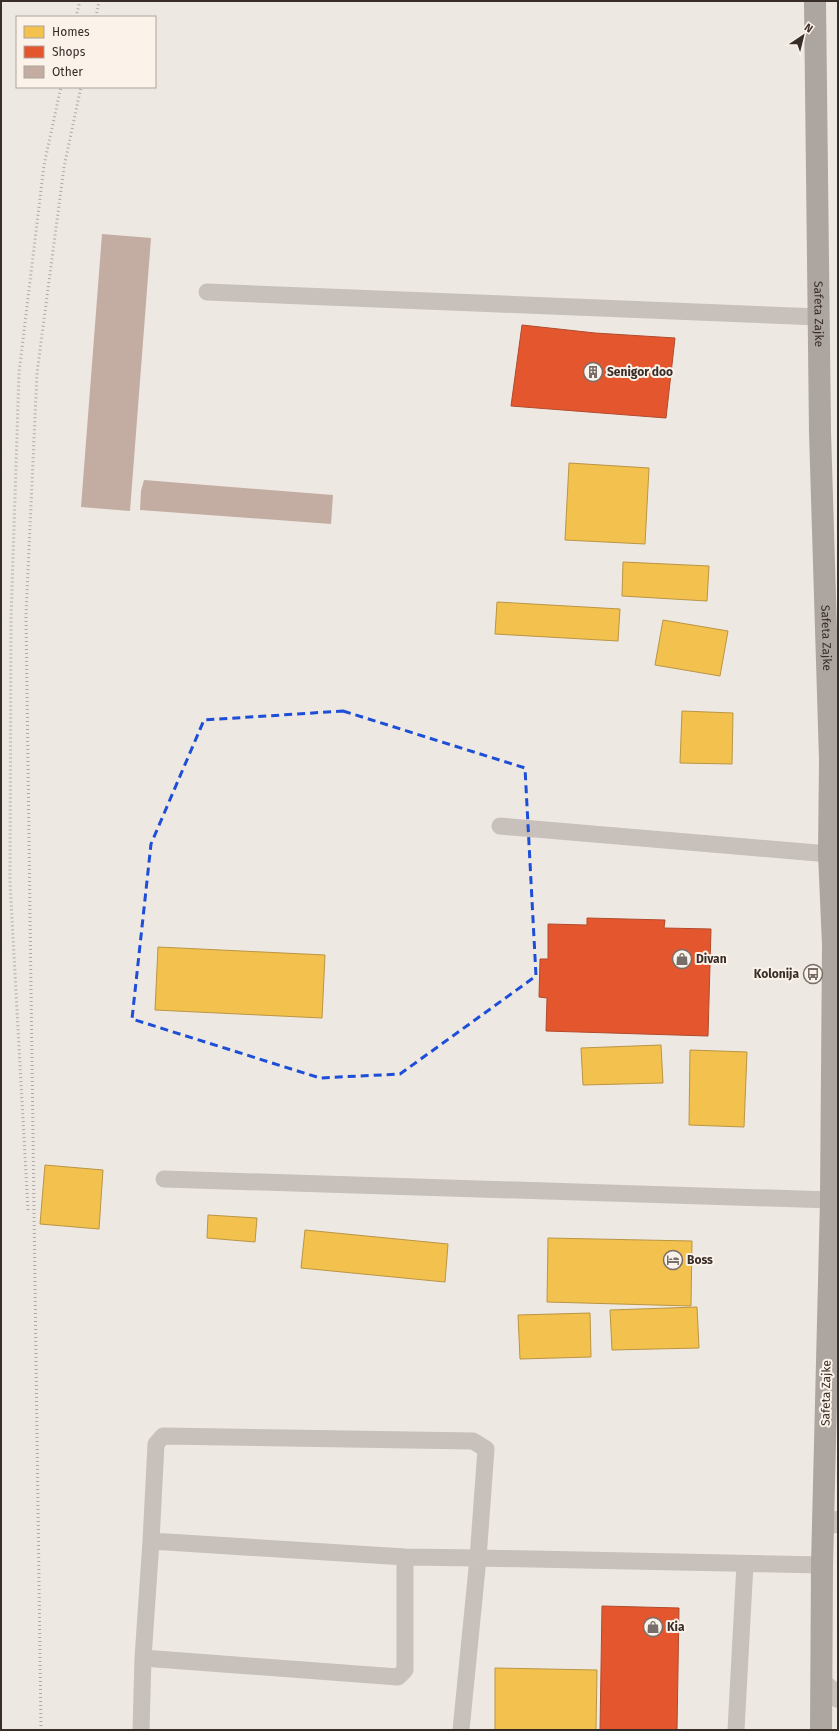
<svg xmlns="http://www.w3.org/2000/svg" width="839" height="1731" viewBox="0 0 839 1731" font-family="'Fira Sans',sans-serif">
  <rect width="100%" height="100%" fill="#eee8e2"/>
  <path fill="#f2c14e" stroke="#ba9543" d="M569,463l80,5 -4,76 -80,-4z
    M623,562l86,4 -2,35 -85,-5z
    M497,602l123,7 -2,32 -123,-7z
    M663,620l65,11 -8,45 -65,-11z
    M682,711l51,2 -1,51 -52,-1z
    M158,947l167,8 -3,63 -167,-8z
    M661,1045l2,38 -80,2 -2,-37z
    M690,1050l57,2 -3,75 -55,-2z
    M45,1165l58,5 -4,59 -59,-5z
    M208,1215l49,3 -2,24 -48,-4z
    M305,1230l143,14 -3,38 -144,-14z
    M548,1238l144,3 -1,65 -144,-4z
    M697,1307l2,41 -87,2 -2,-40z
    M590,1313l1,44 -71,2 -2,-44z
    M495,1668l102,2 -1,60h-101z"/>
  <path fill="#e4572e" stroke="#b14a2c" d="M522,325l73,8 80,5 -9,80 -155,-12z
    M587,918l78,2 -1,8 47,1 -3,107 -162,-5 1,-33 -8,-1 1,-38h8v-35l39,1z
    M602,1606l77,2 -2,122h-77z"/>
  <path fill="#c3aca2" d="M102,234l49,4 -21,273 -49,-4z
    M144,480l189,15 -2,29 -191,-14 1,-19z"/>
  <g fill="none" stroke-linecap="round" stroke-linejoin="round">
    <path stroke="#c8c0ba" stroke-width="17" d="M207,292l612,25
      M500,826l329,28
      M164,1179l667,21
      M163,1436l310,5 13,8 -8,109 -73,-1 -254,-16 5,-97z
      M151,1541l-8,117 255,19 7,-7v-113
      M141,1730l2,-72
      M461,1730l17,-172 344,7
      M736,1730l9,-166"/>
    <path stroke="#c8c0ba" stroke-width="22" d="M823,1523l15,-1
      M822,1684l16,13"/>
    <path stroke="#ada59f" stroke-width="22" id="s1" d="M815,1l5,431 10,328 -1,94 4,91 -2,255 -9,365 -1,165"/>
    <path stroke="#afa9a5" stroke-width="3" stroke-dasharray="1 3" stroke-linecap="butt" d="M76,17l4,-16
      M96,17l3,-16
      M28,1210l-18,-327 1,-263 8,-247 25,-208 17,-78
      M41,1730l-15,-1115 11,-242 27,-206 17,-80"/>
  </g>
  <path fill="none" stroke="#1d4ed8" stroke-width="3" stroke-dasharray="8 5" stroke-linejoin="round" d="M343,711l182,57 11,208 -136,98 -80,4 -188,-59 19,-175 53,-124z"/>
  <defs>
    <symbol id="building-ring" viewBox="-11 -11 22 22"><circle r="9.5" fill="#fbf2e9" stroke="#786e69" stroke-width="1.5"/><path d="M-4-6H4V6H1V3H-1V6H-4ZM-2.5-4.3h1.7v1.8h-1.7ZM.8-4.3h1.7v1.8H.8ZM-2.5-1h1.7V.8h-1.7ZM.8-1h1.7V.8H.8Z" fill="#786e69"/></symbol>
    <symbol id="shop-ring" viewBox="-11 -11 22 22"><circle r="9.5" fill="#fbf2e9" stroke="#786e69" stroke-width="1.5"/><path d="M-5-2.5h2.3a2.7 3.5 0 0 1 5.4 0H5L5.5 6h-11ZM-1.5-2.5h3a1.5 2.3 0 0 0-3 0Z" fill="#786e69"/></symbol>
    <symbol id="bus-ring" viewBox="-11 -11 22 22"><circle r="9.5" fill="#fbf2e9" stroke="#786e69" stroke-width="1.5"/><path d="M-5-6H5V4H4V6H2V4H-2V6H-4V4H-5ZM-3.5-4V0h7V-4ZM-3.5 1.2v1.5H-2V1.2ZM2 1.2v1.5H3.5V1.2Z" fill="#786e69"/></symbol>
    <symbol id="hotel-ring" viewBox="-11 -11 22 22"><circle r="9.5" fill="#fbf2e9" stroke="#786e69" stroke-width="1.5"/><path d="M-6-4.5h1.5V1H6V5H4.5V3h-9V5H-6ZM-4 0a1.8 1.8 0 1 1 3.6 0ZM.5 0V-2.5h3Q6-2.5 6 0Z" fill="#786e69"/></symbol>
  </defs>
  <g fill-rule="evenodd">
    <use href="#building-ring" x="582" y="361" width="22" height="22"/>
    <use href="#shop-ring" x="671" y="948" width="22" height="22"/>
    <use href="#bus-ring" x="802" y="963" width="22" height="22"/>
    <use href="#hotel-ring" x="662" y="1249" width="22" height="22"/>
    <use href="#shop-ring" x="642" y="1616" width="22" height="22"/>
  </g>
  <g text-anchor="middle" stroke-width="4" stroke-linejoin="round" paint-order="stroke">
    <g font-size="12" fill="#392d28" stroke="#fbf2e9">
      <text dy="4" stroke="none"><textPath href="#s1" startOffset="313">Safeta Zajke</textPath></text>
      <text dy="4" stroke="none"><textPath href="#s1" startOffset="637">Safeta Zajke</textPath></text>
      <text transform="translate(826 1393) rotate(-89)" y="4">Safeta Zajke</text>
    </g>
    <g font-size="12" font-weight="bold" fill="#392d28" stroke="#fbf2e9" text-anchor="start">
      <text x="607" y="376">Senigor doo</text>
      <text x="696" y="963">Divan</text>
      <text x="799" y="978" text-anchor="end">Kolonija</text>
      <text x="687" y="1264">Boss</text>
      <text x="667" y="1631">Kia</text>
    </g>
  </g>
  <rect width="839" height="1731" fill="none" stroke="#392d28" stroke-width="4"/>
  <rect x="16" y="16" width="140" height="72" fill="#fbf2e9" stroke="#ada39c"/>
  <rect x="24" y="26" width="20" height="12" fill="#f2c14e" stroke="#ada39c"/>
  <text x="52" y="36" font-size="12" fill="#392d28">Homes</text>
  <rect x="24" y="46" width="20" height="12" fill="#e4572e" stroke="#ada39c"/>
  <text x="52" y="56" font-size="12" fill="#392d28">Shops</text>
  <rect x="24" y="66" width="20" height="12" fill="#c3aca2" stroke="#ada39c"/>
  <text x="52" y="76" font-size="12" fill="#392d28">Other</text>
  <g transform="translate(803 36) rotate(35)" stroke="#fbf2e9" stroke-width="3" paint-order="stroke">
  <path d="M0-3L7 15L0 10L-7 15Z" fill="#392d28"/>
  <text y="-6" font-size="11" font-weight="bold" text-anchor="middle" fill="#392d28">N</text>
  </g>
</svg>
